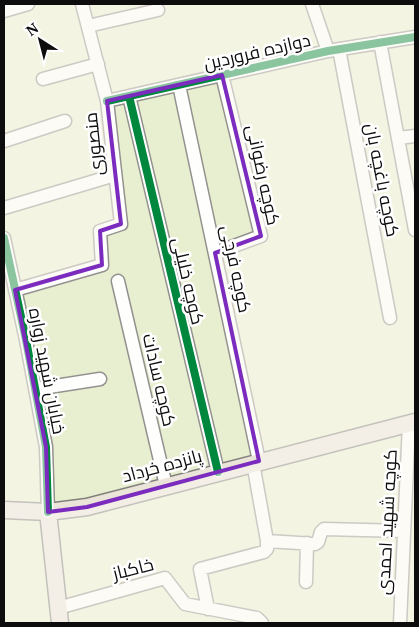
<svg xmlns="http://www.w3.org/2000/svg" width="419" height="627" viewBox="0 0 419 627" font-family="'Noto Serif',Cairo,serif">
  <rect width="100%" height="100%" fill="#fbf7f0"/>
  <path fill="#e8efd1" d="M4,4h411v619h-411z"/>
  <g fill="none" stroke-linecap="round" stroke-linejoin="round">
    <defs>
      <path id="minor" d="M312,4l16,47
        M4,11l24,-7
        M88,26l70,-16
        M380,42l35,188
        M339,49l51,269
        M43,79l55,-15
        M179,85l80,376
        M129,96l89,376
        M107,101l221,-50 87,-14
        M398,138l17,-2
        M4,141l61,-20
        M4,208l111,-33
        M4,238l22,102 20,107 2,65
        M215,253l46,-17 -39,-161
        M118,281l48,205
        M15,290l87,-25 -2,-34 21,-7 -14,-123 -25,-97
        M36,389l64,-10
        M267,541l48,3 3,-2 3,-10 3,-3 80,2
        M306,582l1,-39
        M58,608l107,-30 20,26 72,14 5,5
        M208,609l-8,-40 64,-17 3,-3v-8l-14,-78
        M400,623l9,-200"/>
      <path id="major" d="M4,510l44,2 39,-5 328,-85
        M48,512l12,111"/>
    </defs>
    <use href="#minor" stroke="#94928f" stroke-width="15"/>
    <use href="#major" stroke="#81807c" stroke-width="19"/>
    <use href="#minor" stroke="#fefefd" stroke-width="12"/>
    <use href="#major" stroke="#ebe4d9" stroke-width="16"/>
    <defs>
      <path id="cycleway" d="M129,96l89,376
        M107,101l221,-50 87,-14
        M4,238l22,102 20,107 2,65"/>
    </defs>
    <use href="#cycleway" stroke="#fff" stroke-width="11"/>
    <use href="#cycleway" stroke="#00873e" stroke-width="8"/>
  </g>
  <path d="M0 0H419V627H0ZM222,75l39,161 -46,17 44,208 -172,46 -39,5 -2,-65 -31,-157 87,-25 -2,-34 21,-7 -14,-123z" fill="#fbf7f0" fill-opacity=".55" fill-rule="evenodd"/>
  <path fill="none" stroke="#7b2cbf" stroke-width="4" stroke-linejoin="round" d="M222,75l39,161 -46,17 44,208 -172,46 -39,5 -2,-65 -31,-157 87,-25 -2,-34 21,-7 -14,-123z"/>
  <g text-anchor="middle" stroke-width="5" stroke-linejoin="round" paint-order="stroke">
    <g font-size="18" fill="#0d0d0d" stroke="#fff">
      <text transform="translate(257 52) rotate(-13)" y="6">دوازده فروردین</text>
      <text transform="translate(94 144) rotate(-96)" y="6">منصوری</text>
      <text transform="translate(263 175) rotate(78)" y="6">کوچه رضوانی</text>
      <text transform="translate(382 180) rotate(79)" y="6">کوچه باغچه بان</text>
      <text transform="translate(236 269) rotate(78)" y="6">کوچه فرجی</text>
      <text transform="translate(188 281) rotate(77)" y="6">کوچه خلیلی</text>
      <text transform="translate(47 371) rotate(79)" y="6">خیابان شهید زواره</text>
      <text transform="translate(159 380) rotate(77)" y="6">کوچه سادات</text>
      <text transform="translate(162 466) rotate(-15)" y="6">پانزده خرداد</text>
      <text transform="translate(387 522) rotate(-87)" y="6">کوچه شهید احمدی</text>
      <text transform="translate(133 569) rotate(-14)" y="6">خاکباز</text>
    </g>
  </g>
  <rect width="419" height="627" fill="none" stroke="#0d0d0d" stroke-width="10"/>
  <g transform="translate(40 40) rotate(324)" stroke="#ffffff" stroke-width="4" paint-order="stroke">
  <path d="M0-4L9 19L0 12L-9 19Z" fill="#0d0d0d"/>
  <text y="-8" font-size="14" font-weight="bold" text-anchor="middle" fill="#0d0d0d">N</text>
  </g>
</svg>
